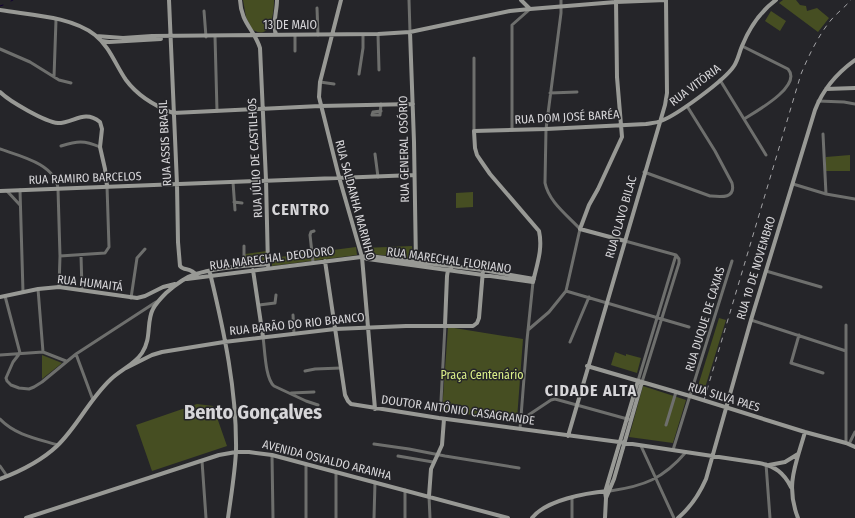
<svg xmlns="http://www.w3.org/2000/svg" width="855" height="518" viewBox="0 0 855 518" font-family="'Fira Sans Condensed',sans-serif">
  <rect width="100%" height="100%" fill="#252529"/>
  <path fill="#464e22" d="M243,0h31c0,12 -3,43 -22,29l-6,-12z
    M783,0h13l4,5 6,1 1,5 10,-3 12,10 -11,14 -39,-29z
    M771,11l15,10 -6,10 -15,-10z
    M850,155v16h-24v-14z
    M473,192v15l-17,1v-15z
    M412,246l1,13 -48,-6 -2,-5z
    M356,247l1,8 -85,11v-8z
    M267,251l1,11 -23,3v-11z
    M719,318l7,2 -22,71 -7,-2z
    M448,327l75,12 -6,80 -75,-7z
    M615,352l11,4v-2l15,4 -4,15 -26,-8z
    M42,355l20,8 -20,16z
    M643,386l43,14 -13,43 -44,-6z
    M197,404l16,2 14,40 -75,25 -16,-46z"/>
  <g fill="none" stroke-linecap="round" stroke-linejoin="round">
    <path stroke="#110032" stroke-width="1" d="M11,1l2,-1
      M0,6l3,-1"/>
    <path stroke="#6e6f6d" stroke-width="3" d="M409,0l1,32
      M317,8l1,27
      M204,11l2,26
      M378,34l1,36
      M295,35v16
      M215,36l2,75
      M742,46l46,23c15,17 -33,43 -44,50
      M0,49l30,13 29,18 12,3
      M474,58v73
      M359,74l4,-26v-13
      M54,77l2,-57
      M720,80l46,75
      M320,82l14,2
      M550,93l27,-1
      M818,101l26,1 11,2
      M381,111l-8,1 -1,3h8l1,-11
      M512,130v-105l17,-15
      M823,134l3,60
      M61,146c16,-5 23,-6 39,1
      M0,149c20,7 56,15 58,40l2,67 -1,31
      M375,154l3,23
      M644,172l66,24c11,1 26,3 22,-13l-17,-32 -28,-45
      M233,182l2,28
      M793,184l33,10 29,5
      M20,190l3,102
      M7,191l13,14
      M234,202l8,1
      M625,241l51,14
      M81,255l1,35
      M60,256l45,-3 4,-6 -2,-61
      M313,262l-3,-27 1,-3 3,-1
      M244,266v-20
      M766,271l55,16
      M38,289l5,63
      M566,291l123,36
      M5,296l15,57
      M131,298l6,-40 8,-9
      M259,305l16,-2 1,-8
      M293,315l1,19
      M751,320l95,31
      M846,325v118
      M528,330l21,-18 17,-21 14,-62c-13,-14 -31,-27 -35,-46l1,-54 15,-116v-13
      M799,335l-8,28 32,10
      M263,337c2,13 2,41 11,49l32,15 12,4
      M570,342l19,-45
      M20,353l-7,9 -7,16 1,3 4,4 8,3 10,1 5,-2 8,-5 34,-28 80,-52
      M76,354l17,46
      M0,355l43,-3 23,9
      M305,371l10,-2 26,-1
      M638,381l38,-126
      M642,382l37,-119v-4l-3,-4
      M291,393l23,-1
      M441,401l4,-76
      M0,419c15,16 38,20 58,26
      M521,420l30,-20 4,-1 76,21
      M666,425l10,-33
      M520,429l7,-89 6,-58
      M374,444l35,5 36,7 74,12
      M849,444l6,-12
      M641,446l33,72
      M673,450l59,-189
      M272,455l1,63
      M398,456l35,6
      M202,461l4,57
      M306,464v54
      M766,464l4,54
      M0,466l7,10
      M610,491c34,-5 53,-12 76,-39
      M429,496l1,22
      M336,518v-46
      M374,518l1,-36
      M405,518v-28
      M572,518v-21"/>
    <path stroke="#989995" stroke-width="4" d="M169,0l8,184 1,58 2,24c5,6 10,0 17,10
      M240,0c1,23 14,29 20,48l6,132 2,86
      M341,0l-21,82 -1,15 20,80 23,80 13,152
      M521,0l9,9
      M616,0l1,77 5,60 -24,52 -9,16 -9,24 45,12
      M0,10c29,5 71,6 95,25 15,12 20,29 31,45 11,15 29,26 47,33l147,-7 93,-2
      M410,32l4,110 2,121
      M276,35c-4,-11 1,-23 1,-35
      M96,36l27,2 29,-2 226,-2 32,-2 100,-21 20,-2 86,-7 50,-2
      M102,41l7,1 52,-3
      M826,89l29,-1
      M0,92c9,9 45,30 58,31 16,0 26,-14 42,-1l2,7 -2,18 5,22 2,17
      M0,191l414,-16
      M362,257l6,2 165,23c4,-18 10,-33 6,-51l-49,-57 -9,-13 -4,-6 -2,-7 -1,-17 72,-2 100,-5c5,-1 10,-1 15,-3 16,-6 64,-41 73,-55 4,-6 5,-13 8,-20 7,-17 19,-35 34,-46
      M325,261l20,134 3,6 3,3 88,14 180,24 140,21c16,3 25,10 32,24
      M253,270l10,67
      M210,273c14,58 27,118 26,178 -1,22 -5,45 -8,67
      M187,279l182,-23 114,14 51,9
      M0,297l38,-8 21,-2 78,11 8,-2 18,-9 12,-3
      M445,325l2,-49 1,-6 3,-1
      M587,366l103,30 115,36 41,11 9,4
      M126,368l26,-13 10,-3 62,-10 111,-13 71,-3h67l4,-3 2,-5 4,-48
      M568,436l97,-331 2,-12 -1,-93
      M769,465l16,-3 13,-8
      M0,479c21,-8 40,-17 57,-33 20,-19 32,-46 53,-66 10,-10 24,-15 32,-27 10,-15 4,-31 11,-44 3,-6 8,-11 13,-16 9,-8 19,-16 30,-19 22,-7 50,-8 72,-10
      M429,496l2,-27 11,-24 2,-26
      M606,498l8,-19 28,-97
      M26,518l193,-63 17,-3h13l23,3 236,63
      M532,518c14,-18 54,-25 76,-27
      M605,518l1,-20 -1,-6 33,-111
      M678,518c13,-11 21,-23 28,-39l45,-159 64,-210c8,-21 22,-37 40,-50
      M798,518c-13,-33 -2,-54 7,-86"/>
    <path stroke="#a3a3a6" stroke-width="1" stroke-dasharray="5 5" stroke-linecap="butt" d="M704,400l97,-326c8,-19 17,-38 30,-54 6,-7 14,-13 20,-20"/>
  </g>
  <g text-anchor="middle" stroke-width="3" stroke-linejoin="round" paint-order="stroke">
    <g font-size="12" fill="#d7d6d9" stroke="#252529">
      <text x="290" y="29">13 DE MAIO</text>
      <text transform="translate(695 85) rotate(-37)" y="4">RUA VITÓRIA</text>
      <text transform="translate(567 117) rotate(-3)" y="4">RUA DOM JOSÉ BARÉA</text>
      <text transform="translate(165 143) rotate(-93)" y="4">RUA ASSIS BRASIL</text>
      <text transform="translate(404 149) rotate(-91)" y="4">RUA GENERAL OSÓRIO</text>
      <text transform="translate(255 158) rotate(-93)" y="4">RUA JÚLIO DE CASTILHOS</text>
      <text transform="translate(85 178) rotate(-2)" y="4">RUA RAMIRO BARCELOS</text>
      <text transform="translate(355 200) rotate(75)" y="4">RUA SALDANHA MARINHO</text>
      <text transform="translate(621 217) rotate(-74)" y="4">RUA OLAVO BILAC</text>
      <text transform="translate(272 258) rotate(-7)" y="4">RUA MARECHAL DEODORO</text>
      <text transform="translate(449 260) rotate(8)" y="4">RUA MARECHAL FLORIANO</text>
      <text transform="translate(756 268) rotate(-73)" y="4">RUA 10 DE NOVEMBRO</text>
      <text transform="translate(90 283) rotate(7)" y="4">RUA HUMAITÁ</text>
      <text transform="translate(705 319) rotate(-73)" y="4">RUA DUQUE DE CAXIAS</text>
      <text transform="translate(297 324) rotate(-6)" y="4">RUA BARÃO DO RIO BRANCO</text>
      <text transform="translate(724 397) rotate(17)" y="4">RUA SILVA PAES</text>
      <text transform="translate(458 410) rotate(8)" y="4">DOUTOR ANTÔNIO CASAGRANDE</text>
      <text transform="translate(327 460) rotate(14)" y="4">AVENIDA OSVALDO ARANHA</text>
    </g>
    <g font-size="12" fill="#daee88" stroke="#252529">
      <text x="482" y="379">Praça Centenário</text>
    </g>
    <g font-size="16" font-weight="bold" letter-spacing="1" fill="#d7d6d9" stroke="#252529">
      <text x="301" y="215">CENTRO</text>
      <text x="591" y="396">CIDADE ALTA</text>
    </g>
    <g font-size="20" font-weight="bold" fill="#d7d6d9" stroke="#252529">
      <text x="253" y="419">Bento Gonçalves</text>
    </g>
  </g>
</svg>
